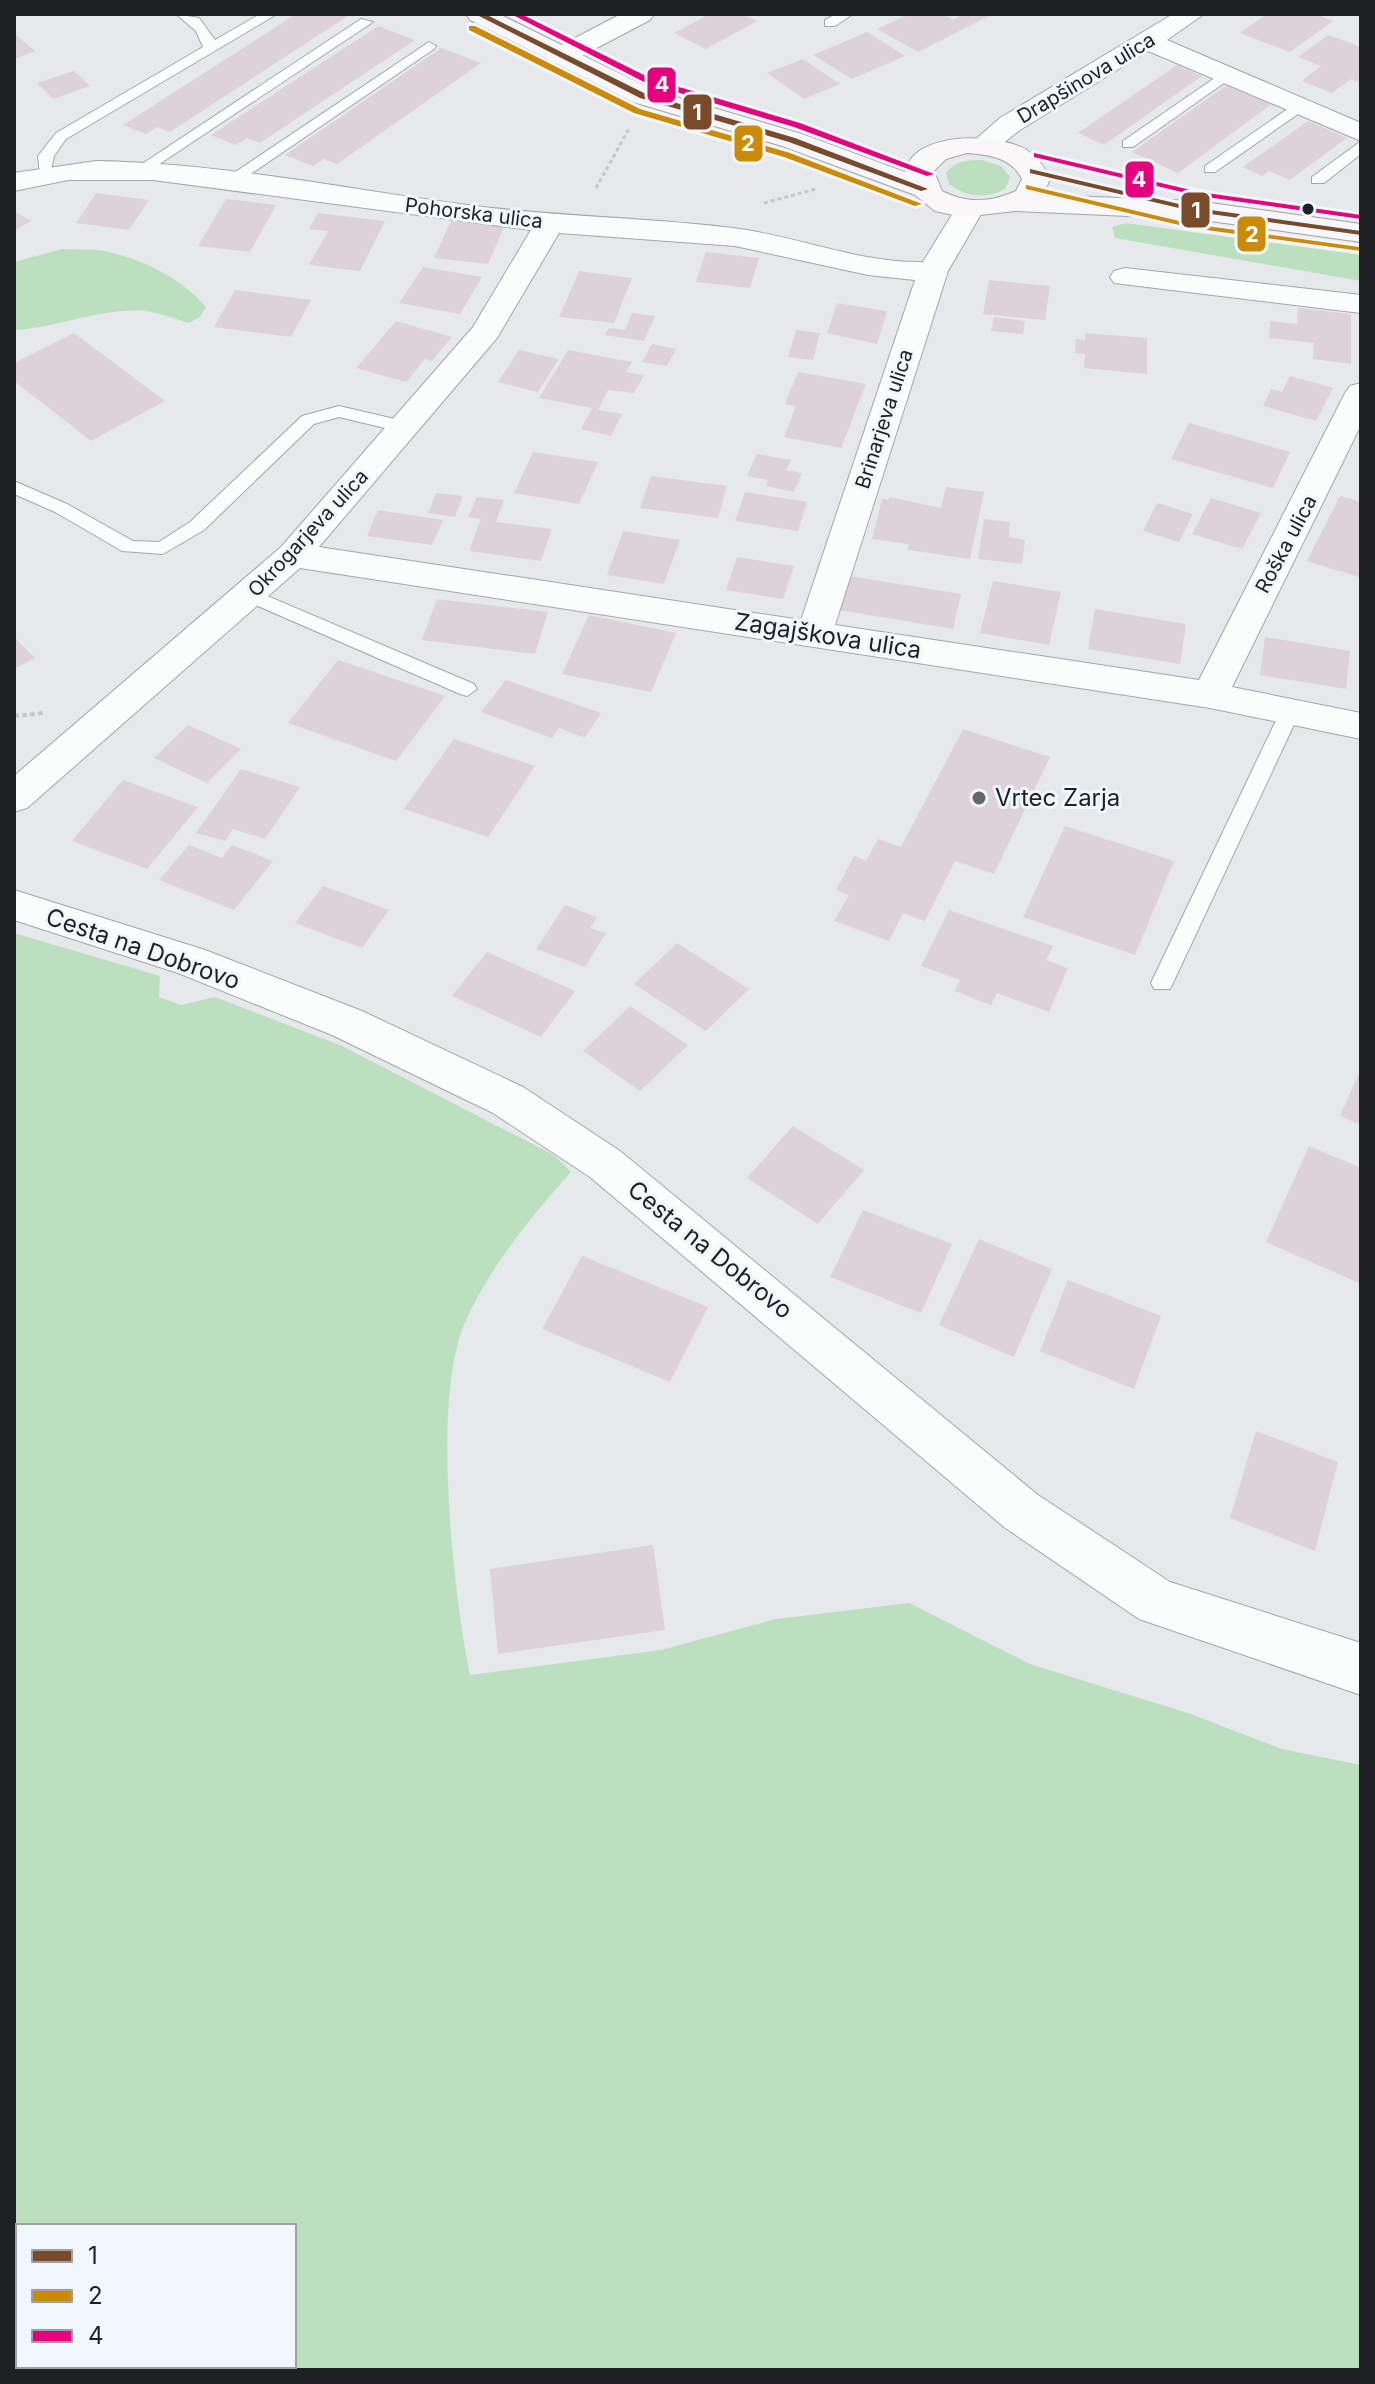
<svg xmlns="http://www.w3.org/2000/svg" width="1375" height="2384" viewBox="0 0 1375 2384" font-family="Inter,sans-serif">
  <rect width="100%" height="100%" fill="#e6e9ec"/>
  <path fill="#bce0bf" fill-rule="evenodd" d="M982,160l19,6 9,11 -4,11c-17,12 -41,9 -57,-4l-3,-11c8,-12 22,-13 36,-13z
    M1126,223l235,32v26l-246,-43 -3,-11z
    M62,249c16,1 36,-1 51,4 34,8 71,28 93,54l-6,10 -11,6c-13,-4 -29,-10 -43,-12 -44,-4 -88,17 -132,19v-68z
    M14,933l146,43 -1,21 22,8 34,-8 127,49 212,109 17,17c-40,45 -79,92 -105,148 -35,76 -13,270 4,355l191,-25 115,-31 133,-16 121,61 161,50 91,35 79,16v605h-1347zM18,2226h276v140h-276z"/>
  <path fill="#dcd2d7" d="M296,14h55l-181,118 -13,-5 -11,7 -23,-9z
    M710,14h32l15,7 -51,28 -32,-16z
    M909,14h34l10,6 11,-6h29l-75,38 -41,-23z
    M1267,14h48l18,7 -43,31 -50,-19z
    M378,26l37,14 -155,103 -13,-5 -12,7 -24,-10z
    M867,32l38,24 -53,23 -39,-24z
    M14,33l21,18 -21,8z
    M1328,35l33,12v36l-10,-4 -19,14 -30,-12 19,-15 -23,-9z
    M441,48l40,15 -144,101 -13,-5 -11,7 -28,-11z
    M803,59l37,25 -36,15 -37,-26z
    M1177,65l25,11 -98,69 -26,-12z
    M74,71l16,15 -37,13 -16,-16z
    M1227,85l45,19 -94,69 -46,-21z
    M1308,121l39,17 -57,42 -21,-9 -7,5 -19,-9z
    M96,193l53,7 -20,30 -53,-7z
    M226,199l50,6 -26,47 -52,-6z
    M14,211l17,10 -17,10z
    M318,213l67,8 -25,50 -51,-6 19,-34 -19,-2z
    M451,221l53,6 -16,37 -54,-6z
    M706,252l53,6 -9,30 -54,-6z
    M423,267l59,10 -22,37 -61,-11z
    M579,271l53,7 -18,45 -55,-6z
    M989,280l61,6 -5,34 -62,-6z
    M235,290l76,10 -20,37 -77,-10z
    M837,303l50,8 -10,33 -50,-11z
    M1298,308l53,6v50l-38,-5 1,-16 -45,-5 1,-17 27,3z
    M632,313l23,3 -11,25 -39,-6 4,-7 16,2z
    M994,317l31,4 -2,13 -32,-3z
    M396,321l56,16 -20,24 -7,-2 -19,23 -50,-14z
    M796,330l24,3 -7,27 -25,-3z
    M74,333l91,68 -74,40 -77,-60v-18z
    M1085,333l62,5v36l-63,-6 1,-14 -10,-1 1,-14 9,1z
    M652,344l24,5 -9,17 -25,-4z
    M519,350l40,9 -21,33 -40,-10z
    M568,350l64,12 -6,10 18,3 -10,18 -26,-3 -10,20 24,4 -11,22 -30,-7 11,-21 -53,-10z
    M798,372l68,12 -25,64 -57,-11 12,-31 -11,-2z
    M1290,376l43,12 -17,33 -53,-15 8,-17 11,3z
    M1189,423l101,29 -17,36 -102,-29z
    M533,452l65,10 -19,42 -65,-11z
    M757,454l34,6 -5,10 16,3 -8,19 -28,-6 2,-6 -21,-4z
    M651,476l76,10 -9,32 -78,-10z
    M946,487l38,5 -14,67 -62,-9 1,-6 -37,-5 10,-40 6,1 2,-3 51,11z
    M745,492l62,10 -9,29 -63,-10z
    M436,493l27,3 -8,21 -27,-4z
    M1340,496l21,6 -2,75 -52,-16z
    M477,497l27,3 -8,22 56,7 -11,32 -72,-10 12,-32 -13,-2z
    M1211,498l50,15 -19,36 -50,-15z
    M1157,503l36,11 -14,28 -36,-11z
    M378,510l65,10 -11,25 -65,-9z
    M984,519l26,3 -1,15 16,3 -3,24 -44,-5z
    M623,531l57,9 -16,44 -57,-9z
    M737,557l57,9 -11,33 -57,-9z
    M849,576l112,18 -8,35 -114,-19z
    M993,581l68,11 -12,53 -69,-12z
    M437,599l111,13 -13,42 -113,-14z
    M1095,609l91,15 -6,40 -92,-15z
    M589,615l87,18 -25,59 -89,-18z
    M14,637l21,21 -21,11z
    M1265,637l85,14 -4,38 -86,-14z
    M338,660l107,36 -49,65 -108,-38z
    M506,680l95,33 -16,25 -26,-10 -7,10 -71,-26z
    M188,725l53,24 -34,34 -53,-25z
    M963,729l87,28 -56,117 -39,-13 -30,60 -22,-8 -14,28 -55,-20 15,-26 -13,-5 18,-34 12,5 12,-22 23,8z
    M454,739l81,27 -47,71 -84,-28z
    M241,769l59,18 -35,52 -32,-10 -8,12 -29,-8z
    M123,780l75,27 -51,62 -75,-28z
    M1065,826l109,35 -39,94 -112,-38z
    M189,845l33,13 10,-13 41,16 -39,49 -75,-30z
    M323,886l66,24 -27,38 -67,-25z
    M565,905l32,12 -7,11 16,5 -21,34 -49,-18z
    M949,910l104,36 -7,14 22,8 -19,44 -52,-19 -6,12 -36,-14 5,-11 -39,-14z
    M677,943l72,46 -43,42 -72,-47z
    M487,952l88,39 -34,46 -89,-41z
    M630,1006l58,39 -48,46 -57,-40z
    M1361,1069v56l-21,-9z
    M793,1126l71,44 -46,54 -71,-46z
    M1309,1146l52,22v116l-95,-42z
    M863,1210l89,34 -31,69 -91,-36z
    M979,1239l73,30 -38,88 -75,-32z
    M582,1256l126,51 -38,75 -128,-53z
    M1068,1280l93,36 -27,73 -94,-38z
    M1256,1431l82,31 -23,89 -85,-33z
    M653,1545l12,85 -167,24 -8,-85z"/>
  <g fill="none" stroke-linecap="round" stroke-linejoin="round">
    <defs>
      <path id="lane" d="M176,14l23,4 16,22 45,-26h17l-211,125 -12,17 -4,19h-10l-2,-19 18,-23 147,-86 -7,-16z
        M836,14h17l-18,12h-10v-6z
        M361,19l12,3 -230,153 -13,-3z
        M429,42l7,4 -2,3 -198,135 -14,-3z
        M1222,73l12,3 -101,71h-10v-6z
        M1295,104l13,3 -93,65h-10v-6z
        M1361,141v13l-37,29h-12v-6z
        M339,406l73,17 3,4 -9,6 -67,-16 -25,7 -110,106 -41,24 -41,-3 -67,-39 -41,-18v-13l53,23 66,37 26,1 31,-20 112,-106z
        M251,589l223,95 3,5 -10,7 -7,-2 -216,-94v-10z
        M1289,707l10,7 -126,269 -3,6h-16l-3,-6 128,-269z"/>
      <path id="street" d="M621,14h33l-4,6 -82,43h-18l-4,-6 4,-6z
        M1173,14h31l-37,26 194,83v18l-213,-90 -128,79 -27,21h-20l-4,-6 31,-27z
        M96,161c125,2 249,28 372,44 88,12 177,12 265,23 64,8 125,35 190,34l36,-59h20l5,6 -36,62 -113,354 364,55 146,-287 5,-7 11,-3v42l-129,262 129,26v26l-151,-31 -910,-140 -273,240 -13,4v-36l267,-229 192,-220 58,-97 -378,-50h-85l-54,11v-18zM559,233l176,13 133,29 47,5 -114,340 -482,-73 178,-209z
        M1125,268l236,27v18l-247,-30 -4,-6 4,-6z
        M14,890l191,60 157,61 161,76 97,64 418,344 132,87 191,61v52l-222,-76 -135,-92 -414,-350 -97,-64 -161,-78 -154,-62 -164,-53z"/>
      <path id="secondary" d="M466,14h33l154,76 149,44 103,38c8,-42 93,-39 122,-22 11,7 18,18 23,29l-7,16 153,6 165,23v18l-165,-23 -181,-8 -53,6 -27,-6 -20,-16 -133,-49 -149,-44 -163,-82zM967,153c22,2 44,4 55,26l-6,12c-24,11 -50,13 -74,0l-8,-20 12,-12z"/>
    </defs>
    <use href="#lane" stroke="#a3a5a8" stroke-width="2"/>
    <use href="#street" stroke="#a3a5a8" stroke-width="2"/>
    <use href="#secondary" stroke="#a3a5a8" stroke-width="2"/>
    <path stroke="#c5c7c8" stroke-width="3" stroke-dasharray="4 3" stroke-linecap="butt" d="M596,188l34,-61
      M764,203l52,-14"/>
    <path stroke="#c5c7c8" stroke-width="4" stroke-dasharray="5 3" stroke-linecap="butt" d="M14,716l30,-3"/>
    <use href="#lane" fill="#fbfcfc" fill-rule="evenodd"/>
    <use href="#street" fill="#fbfcfc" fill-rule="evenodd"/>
    <use href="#secondary" fill="#f9f7f7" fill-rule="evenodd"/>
    <defs>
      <path id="bus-1" d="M475,14h10l161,80 149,44 133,51 -7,2 -132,-49 -149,-44z
        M1030,169l166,39 165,23v4l-165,-23 -166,-39z"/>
      <path id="bus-2" d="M469,26h6l165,83 150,44 132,51 -7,2 -131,-49 -150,-44 -165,-83z
        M1026,185l166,39 167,23h2v4l-169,-23 -166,-39z"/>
      <path id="bus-3" d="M511,14h10l131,65 148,44 134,51 -7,2 -133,-49 -148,-44z
        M1034,153l165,39 162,23v4l-162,-23 -165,-39z"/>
    </defs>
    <use href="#bus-1" stroke="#f1f7fc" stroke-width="6"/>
    <use href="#bus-2" stroke="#f1f7fc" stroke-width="6"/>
    <use href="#bus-3" stroke="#f1f7fc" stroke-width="6"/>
    <use href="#bus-1" fill="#7a4b2a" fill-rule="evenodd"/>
    <use href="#bus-2" fill="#cc8b07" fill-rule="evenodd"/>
    <use href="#bus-3" fill="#e5007d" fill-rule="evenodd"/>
  </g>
  <circle fill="#1e2021" stroke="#f1f7fc" stroke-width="3" cx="1308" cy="209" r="7"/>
  <circle fill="#646668" stroke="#f1f7fc" stroke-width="3" cx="979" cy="798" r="8"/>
  <g text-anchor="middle" stroke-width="6" stroke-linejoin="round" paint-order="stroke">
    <g font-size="20" fill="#1e2021" stroke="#f1f7fc">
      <text transform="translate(1086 78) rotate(-31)" y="7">Drapšinova ulica</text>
      <text transform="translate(474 213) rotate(7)" y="7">Pohorska ulica</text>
      <text transform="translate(884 419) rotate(-72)" y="7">Brinarjeva ulica</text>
      <text transform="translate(308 533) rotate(-47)" y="7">Okrogarjeva ulica</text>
      <text transform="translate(1286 544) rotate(-62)" y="7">Roška ulica</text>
    </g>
    <g font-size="24" fill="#1e2021" stroke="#f1f7fc">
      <text transform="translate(828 636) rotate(9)" y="8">Zagajškova ulica</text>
      <text transform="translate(143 949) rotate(19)" y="8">Cesta na Dobrovo</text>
      <text transform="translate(710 1250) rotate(39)" y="8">Cesta na Dobrovo</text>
    </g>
    <g font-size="24" fill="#1e2021" stroke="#f1f7fc" text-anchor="start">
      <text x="995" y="806">Vrtec Zarja</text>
    </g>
  </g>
  <g stroke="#f1f7fc" stroke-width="3">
    <rect x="646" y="66" width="31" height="38" rx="8" fill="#e5007d"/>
    <rect x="682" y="93" width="31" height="38" rx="8" fill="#7a4b2a"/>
    <rect x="733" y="124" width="31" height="39" rx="8" fill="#cc8b07"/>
    <rect x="1124" y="160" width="31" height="39" rx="8" fill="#e5007d"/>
    <rect x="1180" y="191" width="31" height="38" rx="8" fill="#7a4b2a"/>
    <rect x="1236" y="215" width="31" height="38" rx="8" fill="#cc8b07"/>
  </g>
  <g font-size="22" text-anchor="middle" font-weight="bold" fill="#fff">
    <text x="662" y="92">4</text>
    <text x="697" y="120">1</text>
    <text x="748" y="151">2</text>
    <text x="1139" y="187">4</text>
    <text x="1196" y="218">1</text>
    <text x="1252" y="242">2</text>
  </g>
  <rect width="1375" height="2384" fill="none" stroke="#1e2021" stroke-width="32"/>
  <rect x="16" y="2224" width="280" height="144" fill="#f1f7fc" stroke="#9da1a4" stroke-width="2"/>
  <rect x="32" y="2250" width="40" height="12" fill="#7a4b2a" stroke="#9da1a4" stroke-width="2"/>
  <text x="88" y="2264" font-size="24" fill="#1e2021">1</text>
  <rect x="32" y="2290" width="40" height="12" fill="#cc8b07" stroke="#9da1a4" stroke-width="2"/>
  <text x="88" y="2304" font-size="24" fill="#1e2021">2</text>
  <rect x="32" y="2330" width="40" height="12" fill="#e5007d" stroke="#9da1a4" stroke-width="2"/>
  <text x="88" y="2344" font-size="24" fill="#1e2021">4</text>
</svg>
